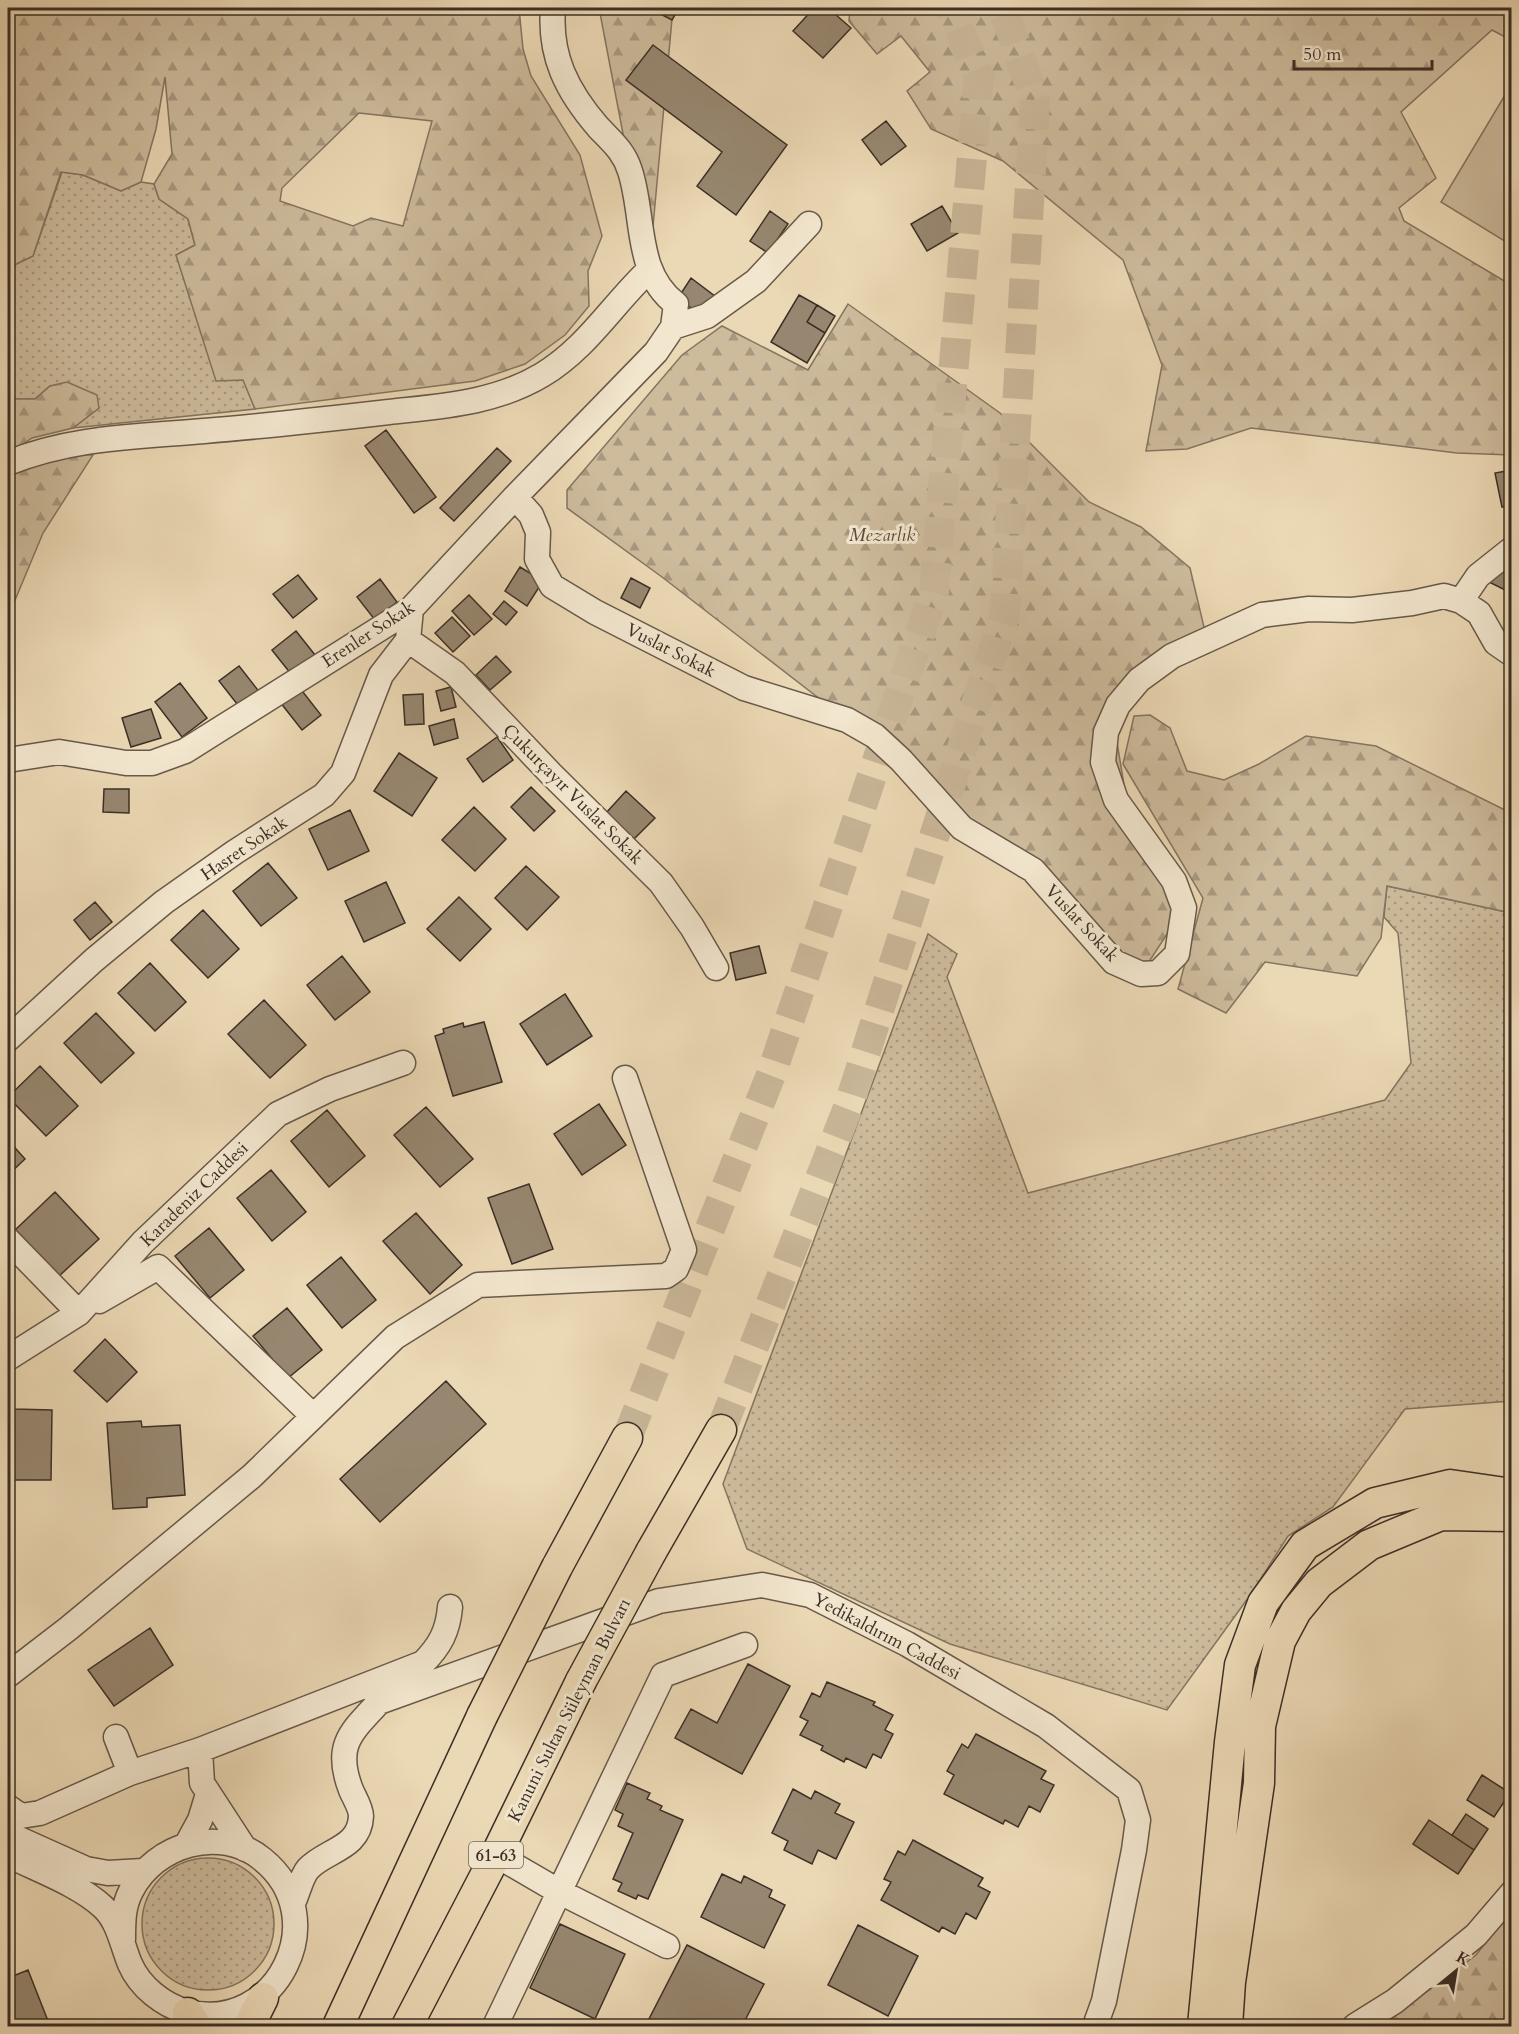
<svg xmlns="http://www.w3.org/2000/svg" width="1519" height="2034" viewBox="0 0 1519 2034" font-family="Cardo,serif">
  <defs>
    <pattern id="grass-dots" width="8" height="8" patternUnits="userSpaceOnUse" patternTransform="scale(1.5)"><rect width="8" height="8" fill="#cdbb9c"/><path d="M2 2h.1M6 6h.1" fill="none" stroke="#a8987f" stroke-width="1.8" stroke-linecap="round"/></pattern>
    <pattern id="forest-firs" width="22" height="20" patternUnits="userSpaceOnUse" patternTransform="scale(1.5)"><rect width="22" height="20" fill="#cdbb9c"/><path d="M5 1l3.5 6h-7zM16 11l3.5 6h-7z" fill="#a8987f"/></pattern>
  </defs>
  <rect width="100%" height="100%" fill="#ebd8b4"/>
  <filter id="stains"><feTurbulence type="fractalNoise" baseFrequency=".00333" numOctaves="4"/><feColorMatrix values="0 0 0 0 .2 0 0 0 0 .09 0 0 0 0 .02 0 0 0 .5 -.17"/></filter>
  <radialGradient id="worn" r=".72"><stop offset=".6" stop-color="#630" stop-opacity="0"/><stop offset="1" stop-color="#630" stop-opacity=".3"/></radialGradient>
  <path fill="url(#grass-dots)" stroke="#847561" stroke-width="1.5" d="M62,172l21,3 38,16 20,-9 13,2 5,15 29,20 7,26 -19,10 67,124 12,30 -182,19 26,-20 -49,-22 -15,13h-24c-11,-25 3,-62 2,-89 0,-14 -2,-29 -3,-43l23,-11z
    M1387,886l124,27v488l-106,8 -72,98 -45,29 -37,58 -84,116 -217,-66 -203,-95 -24,-65 205,-550 29,20 -10,23 81,216 357,-93 26,-37 -13,-130 -14,-16z
    M142 1924a66 66 0 1 1 132 0a66 66 0 1 1-132 0Z"/>
  <path fill="url(#forest-firs)" stroke="#847561" stroke-width="1.5" fill-rule="evenodd" d="M8,8h511l4,41 8,27 49,79 22,81 -14,35 1,35 -24,29 -40,29 -50,17 -220,28 -12,-29 -27,1 -40,-126 19,-10 -7,-26 -29,-20 -5,-15 18,-30 -7,-77 -9,52 -15,53 -20,9 -38,-16 -22,-3 -28,84 -23,11 4,43 -6,48zM359,113l73,8 -29,105 -32,-8 -18,8 -73,-25 2,-13z
    M599,8h74l-24,262z
    M850,8h661v32l-19,-10 -91,82 35,66 -37,30 5,13 107,64v170l-54,-2 -206,-25 -64,21 -41,2 16,-86 -39,-105 -120,-99 -72,-32 -24,-38 23,-19 -29,-36 -24,18 -28,-33z
    M848,304l152,109 89,89 52,25 49,41 17,72 -94,78 17,103 54,87 -43,66 -294,-254 -185,-143 -95,-69v-18l115,-135 40,-29 86,44z
    M67,382l30,13 2,13 -26,20 -41,10 -24,17v-63l3,7h24l15,-13z
    M60,453l33,2 -50,78 -35,84v-143z
    M1150,715l20,13 17,43 37,9 35,-16 47,-28 70,10 135,67v100l-124,-27 -6,52 -24,38 -92,-14 -39,51 -48,-24 25,-91 -80,-134 11,-48z
    M1511,1910v116h-131l96,-71z"/>
  <path fill="#cdbb9c" stroke="#847561" stroke-width="1.5" d="M1511,85v160l-70,-43z"/>
  <path fill="#978770" stroke="#3c2f26" stroke-width="1.5" d="M649,8h30l-7,12z
    M814,8h14l23,20 -28,30 -30,-27z
    M653,45l134,100 -51,70 -39,-29 25,-34 -96,-72z
    M886,121l20,25 -25,19 -19,-25z
    M942,206l16,27 -31,18 -16,-27z
    M770,211l18,13 -20,29 -18,-12z
    M691,278l25,19 -14,19 -24,-18z
    M799,295l18,10 -10,17 18,11 -18,30 -36,-21z
    M817,305l18,11 -10,17 -18,-11z
    M386,430l50,67 -22,16 -49,-67z
    M497,448l14,13 -57,60 -14,-13z
    M1512,470v35l-10,2 -7,-34z
    M1499,564l13,7v11l-5,9 -18,-9z
    M520,567l23,14 -16,25 -22,-15z
    M298,575l19,24 -24,19 -20,-24z
    M631,578l19,10 -10,20 -19,-10z
    M380,579l17,23 -22,18 -18,-23z
    M469,595l23,24 -18,16 -22,-24z
    M504,601l13,11 -11,13 -13,-11z
    M452,617l18,19 -17,16 -18,-19z
    M296,631l19,24 -24,19 -19,-24z
    M496,656l15,16 -21,18 -14,-15z
    M239,666l22,28 -20,15 -22,-28z
    M180,683l27,35 -25,19 -27,-35z
    M299,687l22,28 -19,15 -22,-28z
    M451,687l5,20 -15,4 -5,-20z
    M423,694l1,30 -19,1 -2,-30z
    M151,709l10,29 -30,9 -9,-29z
    M454,719l4,19 -24,7 -5,-19z
    M497,737l16,23 -30,22 -16,-23z
    M399,753l38,25 -25,38 -38,-25z
    M531,787l24,24 -21,20 -23,-24z
    M104,789h25v24l-26,-1z
    M626,791l29,27 -21,21 -28,-26z
    M474,807l32,32 -31,32 -33,-31z
    M350,810l19,41 -41,19 -19,-41z
    M268,863l29,35 -36,28 -28,-35z
    M526,866l33,31 -32,33 -32,-32z
    M386,882l19,41 -41,19 -19,-41z
    M459,897l32,32 -31,32 -33,-32z
    M95,902l17,20 -22,18 -16,-20z
    M203,910l36,39 -31,29 -37,-38z
    M759,946l7,27 -30,7 -6,-27z
    M342,956l28,36 -35,28 -28,-35z
    M150,963l36,39 -31,29 -37,-38z
    M565,994l27,42 -45,29 -27,-41z
    M264,1000l42,45 -36,33 -42,-44z
    M96,1013l38,40 -33,30 -37,-40z
    M484,1022l18,60 -49,14 -18,-60 9,-3 -1,-4 20,-6 1,4z
    M40,1066l38,40 -32,30 -38,-39z
    M599,1104l27,41 -44,30 -28,-41z
    M426,1107l47,52 -33,28 -46,-52z
    M327,1110l38,46 -36,31 -38,-46z
    M8,1140l17,19 -17,16z
    M271,1170l35,42 -34,29 -35,-43z
    M529,1184l24,65 -41,15 -24,-66z
    M55,1192l44,47 -41,38 -44,-46z
    M416,1213l46,52 -32,29 -47,-53z
    M209,1228l35,42 -34,28 -35,-42z
    M341,1257l35,43 -34,28 -35,-43z
    M287,1308l35,42 -34,28 -35,-42z
    M105,1339l32,33 -30,30 -33,-31z
    M446,1381l40,43 -106,98 -40,-43z
    M8,1402l6,1v6l38,1 -1,70h-39v9h-4z
    M141,1421l1,6 38,-2 5,70 -38,3v9l-34,2 -6,-86z
    M150,1628l23,37 -59,41 -26,-36z
    M748,1664l42,22 -48,88 -67,-36 16,-29 26,14z
    M827,1682l48,20 -2,3 20,10 -8,15 8,4 -12,24 -8,-4 -7,14 -20,-10 -2,4 -23,-12 2,-4 -23,-11 8,-14 -8,-4 12,-24 8,4z
    M976,1734l70,37 -5,8 13,6 -14,27 -11,-6 -11,21 -13,-7 -2,4 -59,-30 10,-19 -7,-4 15,-27 6,4z
    M1482,1775l28,18 -16,24 -27,-17z
    M627,1783l23,10 -3,6 15,7 -2,4 23,10 -35,79 -10,-4 -2,4 -18,-8 4,-8 -9,-4 20,-46 -15,-7 5,-12 -8,-4z
    M793,1789l18,10 4,-8 25,13 -5,9 19,9 -18,37 -18,-9 -6,14 -28,-14 4,-9 -16,-8z
    M1466,1814l22,15 -14,21 -22,-15z
    M1429,1820l45,30 -16,24 -45,-30z
    M913,1840l70,38 -5,8 12,6 -14,27 -10,-6 -11,21 -13,-7 -3,5 -58,-32 10,-18 -7,-3 14,-28 7,4z
    M722,1874l19,9 3,-7 28,14 -3,7 16,8 -21,43 -63,-31z
    M560,1924l65,30 -30,65 -65,-31z
    M858,1925l60,31 -30,60 -60,-31z
    M687,1945l77,39 -22,42h-78l-15,-7z
    M28,1970l22,56h-42v-48z"/>
  <g fill="none" stroke-linecap="round" stroke-linejoin="round">
    <path stroke="#c8b698" stroke-width="30" stroke-dasharray="30 15" stroke-linecap="butt" d="M721,1430l128,-325 156,-492 30,-513 -32,-92
      M627,1438l145,-366 162,-480 45,-515 -29,-69"/>
    <defs>
      <path id="minor" d="M673,327l34,-11 49,-35 53,-57
        M8,463c64,-26 127,-26 196,-32 62,-5 124,-12 185,-19 54,-6 106,-9 153,-37 45,-27 70,-70 107,-105
        M515,497l16,18 7,17 -1,27 15,27 43,26 149,76 103,32 28,16 26,24 61,68 71,42 81,92 27,12 17,-1 19,-19 7,-46 -10,-27 -58,-81 -13,-38 3,-30 12,-27 21,-25 33,-24 90,-41 47,-6 43,1 60,-7 32,-7 17,5 18,12 17,30 16,11
        M1461,601l17,-25 34,-27
        M408,640l47,33 96,101 110,109 31,44 24,41
        M8,760l51,-8 67,11h26l33,-12 226,-142 104,-112 141,-145 17,-25 3,-23c-42,-32 -31,-87 -46,-133 -6,-20 -19,-30 -32,-44 -31,-36 -49,-71 -45,-119
        M8,1039l86,-79 70,-58 71,-50 89,-57 19,-22 38,-98 27,-35 3,-31
        M8,1240l71,73
        M99,1301l59,-34 154,148
        M8,1358l71,-45 64,-71 135,-128 52,-25 73,-26
        M8,1675l61,-47 183,-152 143,-139 83,-52 188,-9 10,-7 8,-19 -59,-172
        M116,1737l14,36
        M200,1750l2,33 43,66
        M8,1807l13,9 19,-3 90,-40 70,-23 223,-87c17,-17 25,-32 27,-56
        M8,1834l78,35 22,4 35,-2
        M187,1844l13,-24 8,-26
        M8,1855c30,15 70,29 95,52 16,15 19,38 27,57 10,23 33,41 57,48 90,22 148,-95 75,-153 -42,-34 -107,-15 -131,32 -8,15 -8,31 -8,48
        M496,1855l62,36 109,55
        M293,1903c5,-10 8,-26 15,-34 17,-19 52,-20 53,-53 0,-8 -7,-19 -10,-26 -17,-44 -1,-57 28,-88l280,-101 103,-16 48,10 97,49 139,82 83,64 9,30 -4,30 -30,151 -9,25
        M495,2026l168,-351 82,-30
        M1355,2026l40,-25 81,-66 36,-42"/>
      <path id="major" d="M651,1552l70,-122
        M557,1567l70,-129
        M188,2013l8,13
        M249,2026l14,-28
        M338,2026l144,-310
        M407,2026l89,-171 85,-174
        M1203,2026l27,-284 10,-77 23,-62 42,-58 70,-42 75,-18 62,9
        M1227,2026l3,-44 29,-199 1,-57 20,-85 16,-30 23,-28 50,-38 72,-30 71,1"/>
    </defs>
    <use href="#minor" stroke="#68594a" stroke-width="27"/>
    <use href="#major" stroke="#3c2f26" stroke-width="33"/>
    <use href="#minor" stroke="#f2e6ce" stroke-width="24"/>
    <use href="#major" stroke="#ebd8b4" stroke-width="30"/>
    <defs>
      <path id="major-bridge" d="M581,1681l70,-129
        M482,1716l75,-149"/>
    </defs>
    <use href="#major-bridge" stroke="#3c2f26" stroke-width="33" stroke-linecap="butt"/>
    <use href="#major-bridge" stroke="#ebd8b4" stroke-width="30"/>
  </g>
  <g text-anchor="middle" stroke-width="6" stroke-linejoin="round" paint-order="stroke">
    <rect fill="#f2e6ce" stroke="#736658" stroke-width="1.5" x="469" y="1842" width="54" height="26" rx="4.5"/>
    <g font-size="16" font-weight="bold" fill="#3c2f26">
      <text x="496" y="1861">61-63</text>
    </g>
    <g font-size="18" font-style="italic" fill="#594b3e" stroke="#f2e6ce">
      <text x="882" y="541">Mezarlık</text>
    </g>
    <g font-size="18" fill="#3c2f26" stroke="#f2e6ce">
      <text transform="translate(368 634) rotate(-33)" y="6">Erenler Sokak</text>
      <text transform="translate(671 650) rotate(27)" y="6">Vuslat Sokak</text>
      <text transform="translate(573 794) rotate(45)" y="6">Çukurçayır Vuslat Sokak</text>
      <text transform="translate(244 848) rotate(-34)" y="6">Hasret Sokak</text>
      <text transform="translate(1082 923) rotate(47)" y="6">Vuslat Sokak</text>
      <text transform="translate(194 1194) rotate(-44)" y="6">Karadeniz Caddesi</text>
      <text transform="translate(887 1636) rotate(28)" y="6">Yedikaldırım Caddesi</text>
      <text transform="translate(569 1710) rotate(-63)" y="6">Kanuni Sultan Süleyman Bulvarı</text>
    </g>
  </g>
  <rect width="1519" height="2034" fill="none" stroke="#ebd8b4" stroke-width="30"/>
  <rect x="9" y="9" width="1501" height="2016" fill="none" stroke="#3c2f26" stroke-width="3"/>
  <rect x="15" y="15" width="1489" height="2004" fill="none" stroke="#3c2f26" stroke-width="1.5"/>
  <g transform="translate(1456 1971) rotate(30)" stroke="#f2e6ce" stroke-width="4.5" paint-order="stroke">
  <path d="M0-4.5L10 22L0 15L-10 22Z" fill="#3c2f26"/>
  <text y="-9" font-size="16" font-weight="bold" text-anchor="middle" fill="#3c2f26">K</text>
  </g>
  <path d="M1294 60v9h138v-9" fill="none" stroke="#3c2f26" stroke-width="3"/>
  <text x="1303" y="60" font-size="18" fill="#3c2f26" stroke="#f2e6ce" stroke-width="4.5" paint-order="stroke">50 m</text>
  <rect width="100%" height="100%" filter="url(#stains)"/>
  <rect width="100%" height="100%" fill="url(#worn)"/>
</svg>
